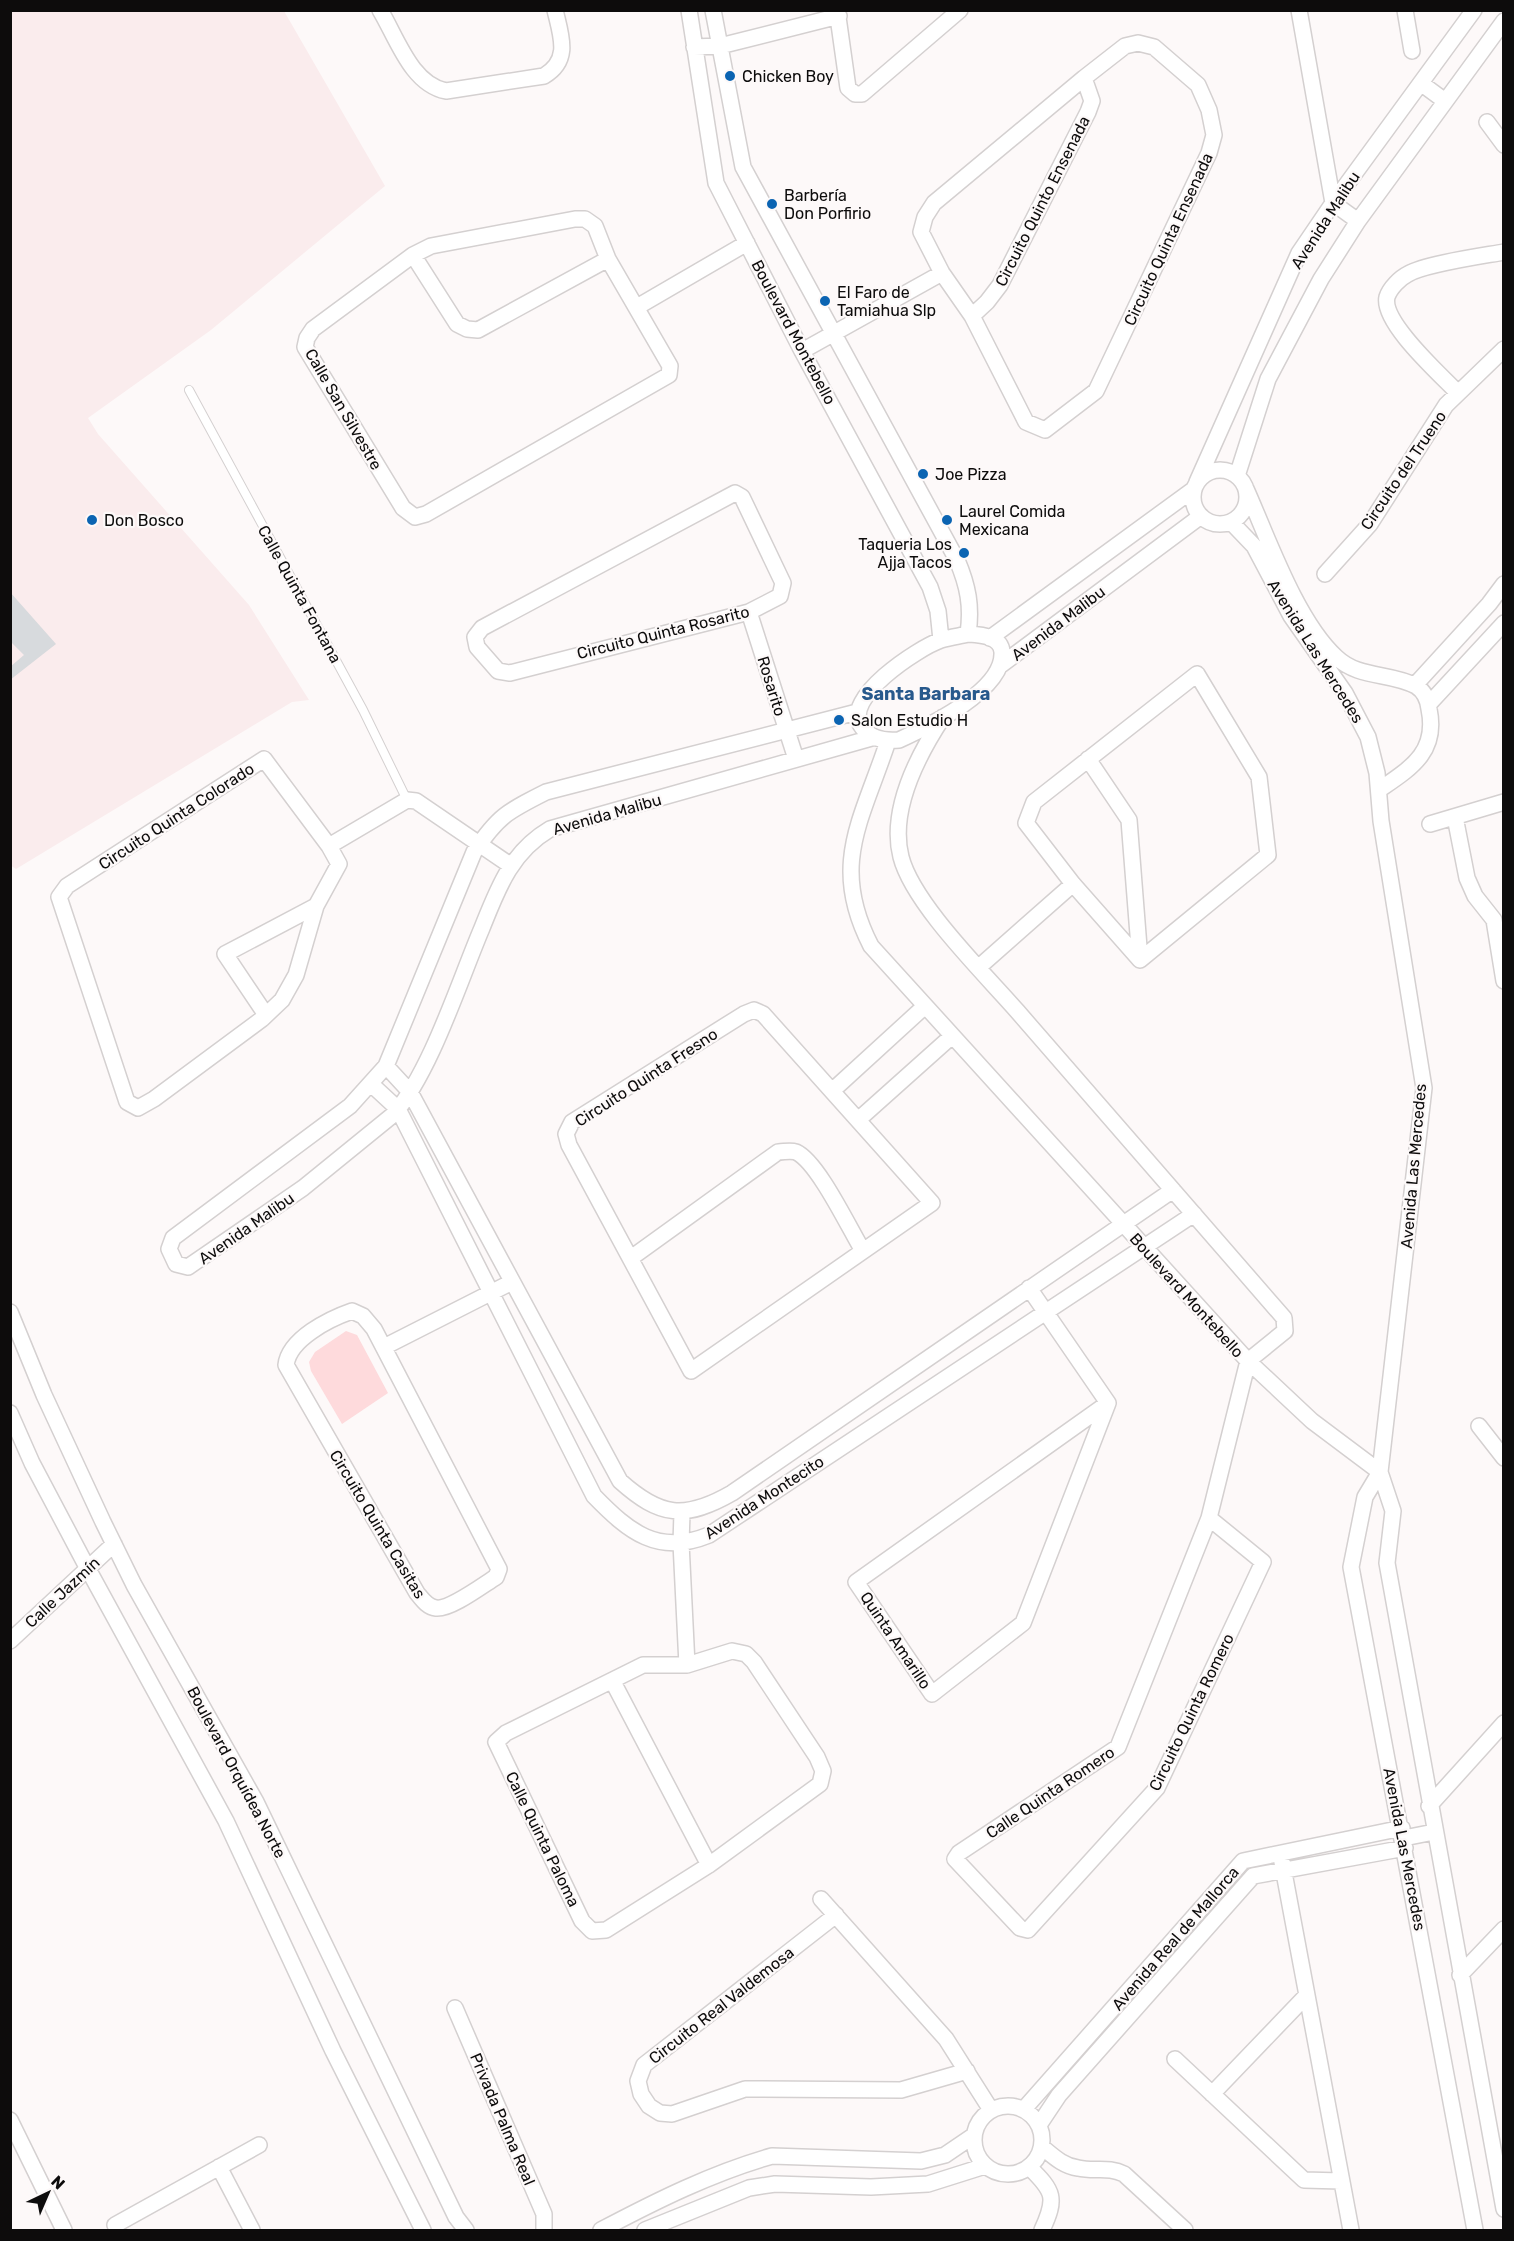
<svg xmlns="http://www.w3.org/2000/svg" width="1514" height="2241" viewBox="0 0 1514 2241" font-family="Rubik,sans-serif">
  <rect width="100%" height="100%" fill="#fdf9f9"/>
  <path fill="#faeced" d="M10,11h274l101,175 -174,144 -123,88 10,16 151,171 60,95 -17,2 -276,167 -6,-4z"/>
  <path fill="#fedadc" d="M346,1331l11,4 31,58 -46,31 -31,-53 -2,-9 6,-10z"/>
  <path fill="#d7dadd" d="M10,592l46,52 -46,36v-13l14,-12 -14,-14z"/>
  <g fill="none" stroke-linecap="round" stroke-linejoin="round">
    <defs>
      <path id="service" d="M189,390l174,320 44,90"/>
      <path id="minor" d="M380,10c17,28 31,74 66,81l98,-15c27,-16 17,-40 11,-66
        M689,10l27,173 86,168 128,236 8,24 3,29
        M713,10l30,157 214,393c11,26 15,46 11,74
        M837,10l11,78 7,6h7l98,-84
        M1299,10l34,193 25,18
        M1405,10l7,41
        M1138,43l16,4 44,38 11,25 5,25 -5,18 -113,238 -51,39 -19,-8 -54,-106 -30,-43 -21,-41 4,-15 9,-14 150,-125 41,-32z
        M694,47l26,-1 119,-30
        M1422,84l23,17
        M1487,122l17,23
        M575,219h10l10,7 13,33 62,107 -1,9 -243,139 -11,3 -12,-9 -98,-161 2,-9 6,-9 100,-74 18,-9z
        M413,255l44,69 10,5 11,1 130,-71
        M637,307l110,-64
        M972,316l15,-14 13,-17 88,-173 4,-11 -8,-23
        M802,351l140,-78
        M1457,392c-16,-17 -76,-70 -70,-95 3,-9 13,-19 21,-23 17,-10 74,-18 96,-22
        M1193 497a27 27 0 1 1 54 0a27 27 0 1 1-54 0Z
        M1237,476l31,-97 53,-100 37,-58 146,-200
        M1197,482l102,-229 34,-50 141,-193
        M1246,489c22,49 50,131 90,168 23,22 54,15 80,29 8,5 12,14 13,23 9,43 -18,59 -50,81
        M735,493l7,4 41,86 -3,13 -31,16 -239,61 -12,-2 -21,-24 -2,-10 7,-9z
        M1231,522l23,24 37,70 54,77 23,44 9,36 4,48 43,267 -44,384 13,39 -6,52 117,646
        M1325,574l45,-50 76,-119 58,-56
        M749,612l47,147
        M968,634c13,1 33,2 34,18 2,38 -73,74 -103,88 -13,1 -29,-1 -37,-13 -22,-28 56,-79 79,-87 9,-3 19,-4 27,-6z
        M990,638l204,-149
        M1001,665l200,-149
        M1197,674l62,103 9,78 -128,105 -67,-76 -47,-61 8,-21z
        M1415,685l74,-81 15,-20
        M1429,704l75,-81
        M857,712l-311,80c-38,19 -48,24 -72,60l-88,214 -36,40 -177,132 -4,11 7,15 12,3 115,-79 91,-74c37,-43 65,-132 88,-186 16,-40 29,-76 68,-99l325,-92
        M943,717c-25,38 -54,93 -42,140 12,47 84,117 117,155 89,102 177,204 266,306l1,13 -37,30
        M888,741c-26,79 -59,124 -17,205l377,415 64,60 68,51
        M264,759l65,87 10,18 -23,42 -20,69 -14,25 -20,19 -108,80 -16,9 -11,-6 -68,-205 8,-11z
        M1088,759l41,61 11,140
        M1455,817l12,61 8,18 19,24 10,61
        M1430,824l74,-22
        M329,846l78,-46 9,1 94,64
        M979,967l94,-83
        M754,1010l9,4 169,189 -241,168 -122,-226 -3,-11 6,-12 172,-108z
        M266,1015l-41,-61 91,-48
        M386,1066l24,26 210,389c40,36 65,39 112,12l441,-303
        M371,1084l27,25 196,387c35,36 64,60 115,39l485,-321
        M832,1091l93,-85
        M858,1120l94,-84
        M631,1258l147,-106c6,0 12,-2 18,0 22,10 53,76 67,99
        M1029,1288l79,115
        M352,1311l11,5 11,13 125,240 -3,8c-13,8 -46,33 -60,31 -9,-1 -14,-9 -19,-15l-131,-228c3,-26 43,-46 66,-54z
        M10,1312l34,83 59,127 31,63 122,217 200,415 10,13
        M384,1347l128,-65
        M1108,1403l-85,220 -91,71 -76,-112z
        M10,1413l22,50 56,106 138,252 107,230 90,179
        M1479,1426l25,32
        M1380,1472l-15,25 -14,70 124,663
        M682,1513l-1,30 6,122
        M1209,1518l54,44 -106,226 -129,142 -8,-2 -65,-69 4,-6 159,-106 91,-229 39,-157
        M10,1641l104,-97
        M732,1651l14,3 8,8 63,95 6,14 -3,13 -111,81 -103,65 -14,1 -10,-10 -86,-179 10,-9 137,-68h44z
        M613,1682l96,183
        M1429,1806l75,-83
        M1404,1838l30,-6
        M1282,1862l69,368
        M821,1899l125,140 45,71
        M836,1915l-192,150 -6,16 3,13 8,12 11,7 12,1 73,-25 156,1 66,-19
        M1460,1975l44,-46
        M455,2008l89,206v16
        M1175,2059l129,121 37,1
        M1212,2094l95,-99
        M974 2140a34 34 0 1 1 68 0a34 34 0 1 1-68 0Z
        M1024,2109l219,-248 159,-33
        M10,2120l54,110
        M1039,2125l20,-30 194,-219 152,-28
        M1042,2147c11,9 21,19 36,21 17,4 30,-2 46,6l61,56
        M219,2167l33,63
        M1029,2167c25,24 28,31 13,63
        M115,2225l144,-80
        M601,2230c55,-29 111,-57 171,-74l149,5 24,-6 28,-19
        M645,2230l104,-42 26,-4 96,3 57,-3 57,-18"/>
    </defs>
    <use href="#service" stroke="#d4d0d0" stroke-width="10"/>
    <use href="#minor" stroke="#d4d0d0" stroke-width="18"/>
    <use href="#service" stroke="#fff" stroke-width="8"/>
    <use href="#minor" stroke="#fff" stroke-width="15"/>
  </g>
  <g fill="#0b64b2" stroke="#fdf9f9" stroke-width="2">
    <circle cx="730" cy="76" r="6"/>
    <circle cx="772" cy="204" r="6"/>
    <circle cx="825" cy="301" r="6"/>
    <circle cx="923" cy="474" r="6"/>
    <circle cx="92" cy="520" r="6"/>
    <circle cx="947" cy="520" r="6"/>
    <circle cx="964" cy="553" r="6"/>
    <circle cx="839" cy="720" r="6"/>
  </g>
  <g text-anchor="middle" stroke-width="4.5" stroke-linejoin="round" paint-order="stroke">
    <g font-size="16" fill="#0d0c0c" stroke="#fdf9f9" text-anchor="start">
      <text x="742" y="82">Chicken Boy</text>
      <text x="784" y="201">Barbería<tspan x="784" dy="18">Don Porfirio</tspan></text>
      <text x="837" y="298">El Faro de<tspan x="837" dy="18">Tamiahua Slp</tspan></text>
      <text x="935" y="480">Joe Pizza</text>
      <text x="959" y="517">Laurel Comida<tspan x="959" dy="18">Mexicana</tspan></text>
      <text x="104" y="526">Don Bosco</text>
      <text x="952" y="550" text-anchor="end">Taqueria Los<tspan x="952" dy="18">Ajja Tacos</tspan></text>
      <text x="851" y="726">Salon Estudio H</text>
    </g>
    <g font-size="16" fill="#0d0c0c" stroke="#fdf9f9">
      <text transform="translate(1042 201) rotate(-63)" y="6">Circuito Quinto Ensenada</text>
      <text transform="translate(1325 220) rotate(-57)" y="6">Avenida Malibu</text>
      <text transform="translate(1168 239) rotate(-65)" y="6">Circuito Quinta Ensenada</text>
      <text transform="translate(794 332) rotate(62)" y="6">Boulevard Montebello</text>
      <text transform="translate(344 409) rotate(60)" y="6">Calle San Silvestre</text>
      <text transform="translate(1403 470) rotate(-56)" y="6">Circuito del Trueno</text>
      <text transform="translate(300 594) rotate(61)" y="6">Calle Quinta Fontana</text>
      <text transform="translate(1058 623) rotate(-37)" y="6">Avenida Malibu</text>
      <text transform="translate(663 632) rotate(-14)" y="6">Circuito Quinta Rosarito</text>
      <text transform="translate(1316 651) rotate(58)" y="6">Avenida Las Mercedes</text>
      <text transform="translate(772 686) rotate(73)" y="6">Rosarito</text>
      <text transform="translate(607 814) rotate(-16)" y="6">Avenida Malibu</text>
      <text transform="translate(176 816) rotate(-33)" y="6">Circuito Quinta Colorado</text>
      <text transform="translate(646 1077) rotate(-33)" y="6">Circuito Quinta Fresno</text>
      <text transform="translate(1413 1166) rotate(-85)" y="6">Avenida Las Mercedes</text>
      <text transform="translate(246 1228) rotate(-35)" y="6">Avenida Malibu</text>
      <text transform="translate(1187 1295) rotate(48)" y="6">Boulevard Montebello</text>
      <text transform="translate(764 1497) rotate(-33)" y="6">Avenida Montecito</text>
      <text transform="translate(378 1524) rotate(59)" y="6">Circuito Quinta Casitas</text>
      <text transform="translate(62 1592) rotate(-43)" y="6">Calle Jazmín</text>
      <text transform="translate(896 1640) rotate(56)" y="6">Quinta Amarillo</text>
      <text transform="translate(1191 1712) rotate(-64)" y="6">Circuito Quinta Romero</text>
      <text transform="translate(237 1772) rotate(62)" y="6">Boulevard Orquídea Norte</text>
      <text transform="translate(1050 1792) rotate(-34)" y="6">Calle Quinta Romero</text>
      <text transform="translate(543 1839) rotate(64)" y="6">Calle Quinta Paloma</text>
      <text transform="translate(1405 1849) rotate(79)" y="6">Avenida Las Mercedes</text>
      <text transform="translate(1175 1938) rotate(-49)" y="6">Avenida Real de Mallorca</text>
      <text transform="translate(721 2005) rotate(-38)" y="6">Circuito Real Valdemosa</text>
      <text transform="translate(503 2119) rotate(67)" y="6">Privada Palma Real</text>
    </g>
    <g font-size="18" font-weight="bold" fill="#28598c" stroke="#fdf9f9">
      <text x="926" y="700">Santa Barbara</text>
    </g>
  </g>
  <rect width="1514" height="2241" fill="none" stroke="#0d0c0c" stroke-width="24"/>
  <g transform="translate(48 2193) rotate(44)" stroke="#fdf9f9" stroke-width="4.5" paint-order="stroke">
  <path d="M0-4.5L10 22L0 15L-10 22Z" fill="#0d0c0c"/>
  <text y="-9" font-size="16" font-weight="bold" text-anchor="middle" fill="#0d0c0c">N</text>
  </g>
</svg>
